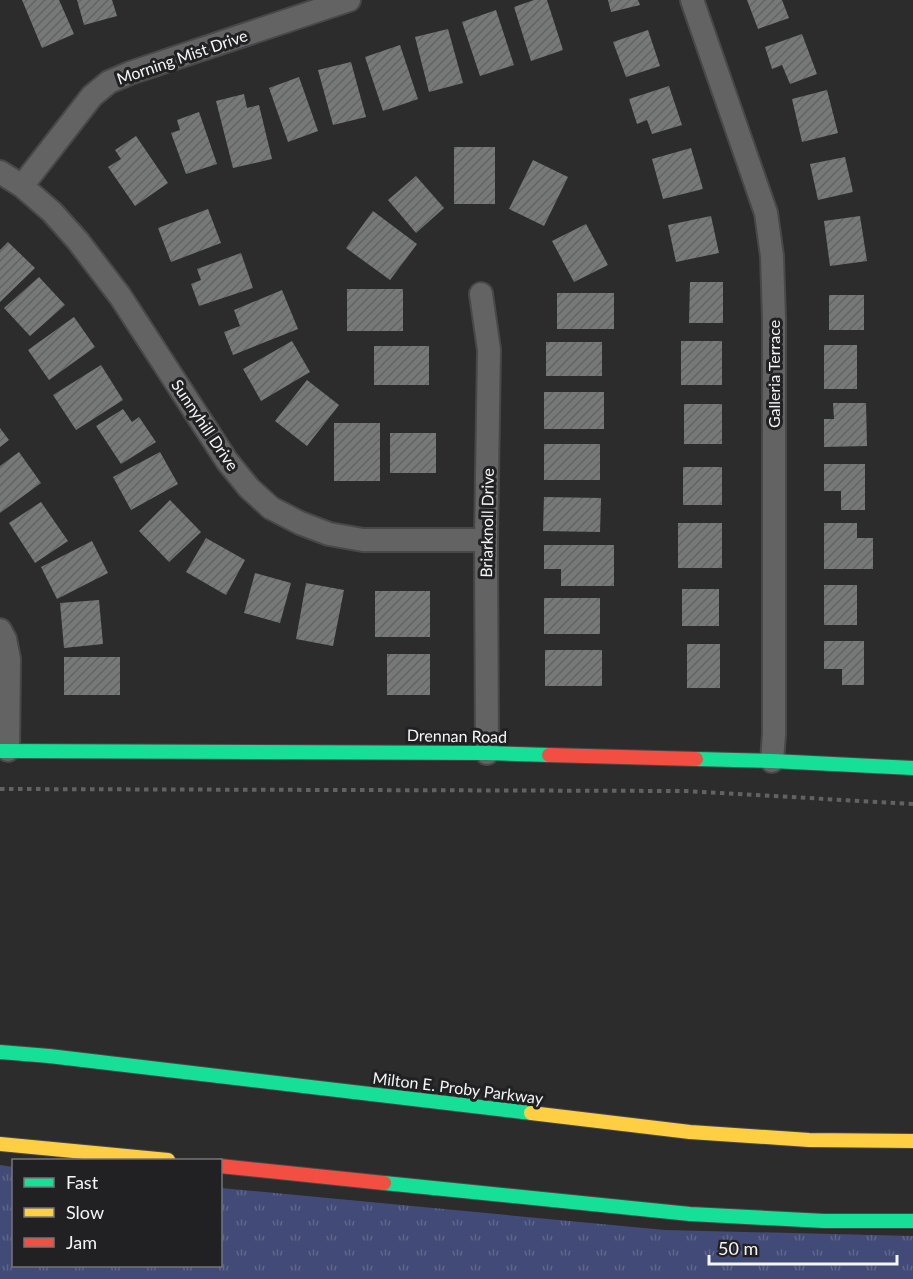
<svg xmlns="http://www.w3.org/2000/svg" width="913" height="1279" viewBox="0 0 913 1279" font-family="Lato,sans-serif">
  <defs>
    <pattern id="grass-tufts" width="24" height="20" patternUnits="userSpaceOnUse" patternTransform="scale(1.5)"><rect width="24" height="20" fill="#424b78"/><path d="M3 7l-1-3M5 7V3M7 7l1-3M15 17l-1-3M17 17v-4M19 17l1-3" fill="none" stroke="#5e668c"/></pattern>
    <pattern id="building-hatch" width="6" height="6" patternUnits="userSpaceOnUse" patternTransform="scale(1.5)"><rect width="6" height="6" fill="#777878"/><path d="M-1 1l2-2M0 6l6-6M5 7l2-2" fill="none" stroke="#626363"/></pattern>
  </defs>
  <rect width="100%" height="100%" fill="#2c2c2c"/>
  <path fill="url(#grass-tufts)" d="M0,1165l13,2 1,99h206l1,-78 444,42 248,6v43h-913z"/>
  <path fill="url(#building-hatch)" d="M22,0h37l15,34 -32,14z
    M77,0h35l5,16 -33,9z
    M534,0h13l16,50 -32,11 -17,-54z
    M608,0h30l2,5 -29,7z
    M747,0h35l7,18 -31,11z
    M496,10l18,55 -34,11 -18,-54z
    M448,29l15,54 -34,9 -14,-55z
    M648,30l12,36 -34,11 -13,-35z
    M802,34l15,40 -27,10 -8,-19 -10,4 -7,-22z
    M400,45l18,54 -35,12 -18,-54z
    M351,62l15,55 -33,8 -15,-55z
    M299,77l19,54 -30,11 -19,-54z
    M669,86l13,39 -30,9 -5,-14 -10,4 -8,-25z
    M827,90l11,43 -36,9 -10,-43z
    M244,94l3,14 12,-3 13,54 -39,9 -17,-67z
    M199,112l18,52 -31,10 -15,-41 9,-3 -3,-10z
    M136,136l32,47 -33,23 -27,-39 13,-8 -6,-9z
    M454,147h41v57h-41z
    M691,148l12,41 -40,10 -11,-40z
    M845,157l8,35 -35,8 -8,-36z
    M533,160l35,17 -24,49 -35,-17z
    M416,176l28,32 -28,25 -28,-33z
    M208,209l13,34 -50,19 -13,-34z
    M373,211l44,33 -27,36 -44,-32z
    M711,216l8,37 -43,9 -8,-37z
    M860,216l7,45 -37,5 -6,-45z
    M586,224l22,41 -34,17 -22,-41z
    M8,242l27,26 -35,34v-52z
    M241,253l12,35 -54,18 -8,-22 10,-4 -4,-11z
    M39,277l26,28 -35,31 -26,-28z
    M690,282h33v41h-34z
    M347,289h56v42h-56z
    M282,290l16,39 -65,26 -9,-23 16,-6 -6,-16z
    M557,293h57v36h-57z
    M829,295h35v35h-35z
    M74,317l21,30 -46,33 -21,-30z
    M292,341l18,31 -49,29 -18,-32z
    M681,341h41v44h-41z
    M546,342h56v34h-56z
    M824,345h33v44h-33z
    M374,346h55v39h-55z
    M101,365l22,35 -47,30 -23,-35z
    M307,380l32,25 -32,41 -32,-25z
    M544,392h60v37h-60z
    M833,403h33l1,43 -43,1v-28h10z
    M684,404h38v40h-38z
    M123,409l9,13 7,-5 17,25 -35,22 -25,-38z
    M334,423h46v58h-46z
    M0,428l9,12 -9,7z
    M390,433h46v40h-46z
    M544,444h56v36h-56z
    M19,452l22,31 -41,30v-47z
    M160,452l18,32 -47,26 -18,-33z
    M824,464h41v46h-24v-19h-17z
    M683,467h39v38h-39z
    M544,497l57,1 -1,34 -57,-1z
    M170,500l31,32 -32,30 -30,-31z
    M41,502l27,39 -33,22 -26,-40z
    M678,523h44v45h-44z
    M824,523h33v15h16v31h-49z
    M206,538l39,22 -19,35 -40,-23z
    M92,541l16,32 -51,26 -16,-32z
    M544,545h70v41h-53v-17h-17z
    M255,573l36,10 -11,40 -36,-10z
    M306,583l38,7 -11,56 -37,-7z
    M824,585h33v40h-33z
    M682,589h37v37h-37z
    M375,591h55v46h-55z
    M544,598h56v36h-56z
    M99,600l4,44 -39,4 -4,-45z
    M824,641h40v44h-22v-16h-18z
    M687,644h33v44h-33z
    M545,650h57v36h-57z
    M387,654h43v41h-43z
    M64,657h56v38h-56z"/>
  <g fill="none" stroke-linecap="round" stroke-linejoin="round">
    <defs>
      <path id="street" d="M692,0l74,213 6,43 2,63v415l-2,27
        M0,172l22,14 30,26 26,29 42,55 107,165 22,27 22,20 29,15 29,11 34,6h123
        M22,186l70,-90 17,-14 21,-9 219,-73
        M481,294l8,56 -3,190 1,213
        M0,630l5,9 4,20 -1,91"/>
      <path id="fast" d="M0,751l487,2 62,2
        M696,759l76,2 141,7
        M0,1052l49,4 482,57
        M384,1183l306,31 134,7h89"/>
      <path id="slow" d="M531,1113l159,19 119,8 104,1
        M0,1144l168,16"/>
      <path id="jam" d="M549,755l147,4
        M220,1166l164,17"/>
    </defs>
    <use href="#street" stroke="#484848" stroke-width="26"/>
    <use href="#fast" stroke="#484848" stroke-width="16"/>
    <use href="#slow" stroke="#484848" stroke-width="16"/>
    <use href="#jam" stroke="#484848" stroke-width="16"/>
    <path stroke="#626262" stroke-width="4" stroke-dasharray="4.5 4.5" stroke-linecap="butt" d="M0,789l685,2 228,13"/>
    <use href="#street" stroke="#636363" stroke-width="22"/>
    <use href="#fast" stroke="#16e098" stroke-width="14"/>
    <use href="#slow" stroke="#ffcf43" stroke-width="14"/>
    <use href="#jam" stroke="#f24e42" stroke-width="14"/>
  </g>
  <g text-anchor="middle" stroke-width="6" stroke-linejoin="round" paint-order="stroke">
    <g font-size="16" fill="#f4f5f6" stroke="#212124">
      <text transform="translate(182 57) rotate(-19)" y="6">Morning Mist Drive</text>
      <text transform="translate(774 374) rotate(-90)" y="6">Galleria Terrace</text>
      <text transform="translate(205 425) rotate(56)" y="6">Sunnyhill Drive</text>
      <text transform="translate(487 523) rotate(-89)" y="6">Briarknoll Drive</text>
      <text transform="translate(457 736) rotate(1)" y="6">Drennan Road</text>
      <text transform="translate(458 1088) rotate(7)" y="6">Milton E. Proby Parkway</text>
    </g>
  </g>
  <rect x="12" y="1159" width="210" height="108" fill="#212124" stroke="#757678" stroke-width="1.5"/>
  <rect x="24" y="1178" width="30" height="9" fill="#16e098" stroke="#757678" stroke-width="1.5"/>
  <text x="66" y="1189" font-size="18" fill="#f4f5f6">Fast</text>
  <rect x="24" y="1208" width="30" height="9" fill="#ffcf43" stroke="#757678" stroke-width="1.5"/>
  <text x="66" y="1219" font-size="18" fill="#f4f5f6">Slow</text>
  <rect x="24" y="1238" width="30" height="9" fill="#f24e42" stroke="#757678" stroke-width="1.5"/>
  <text x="66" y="1249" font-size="18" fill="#f4f5f6">Jam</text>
  <path d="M709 1255v9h188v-9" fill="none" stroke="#f4f5f6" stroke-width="3"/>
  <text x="718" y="1255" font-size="18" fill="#f4f5f6" stroke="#212124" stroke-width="4.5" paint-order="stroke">50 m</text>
</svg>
